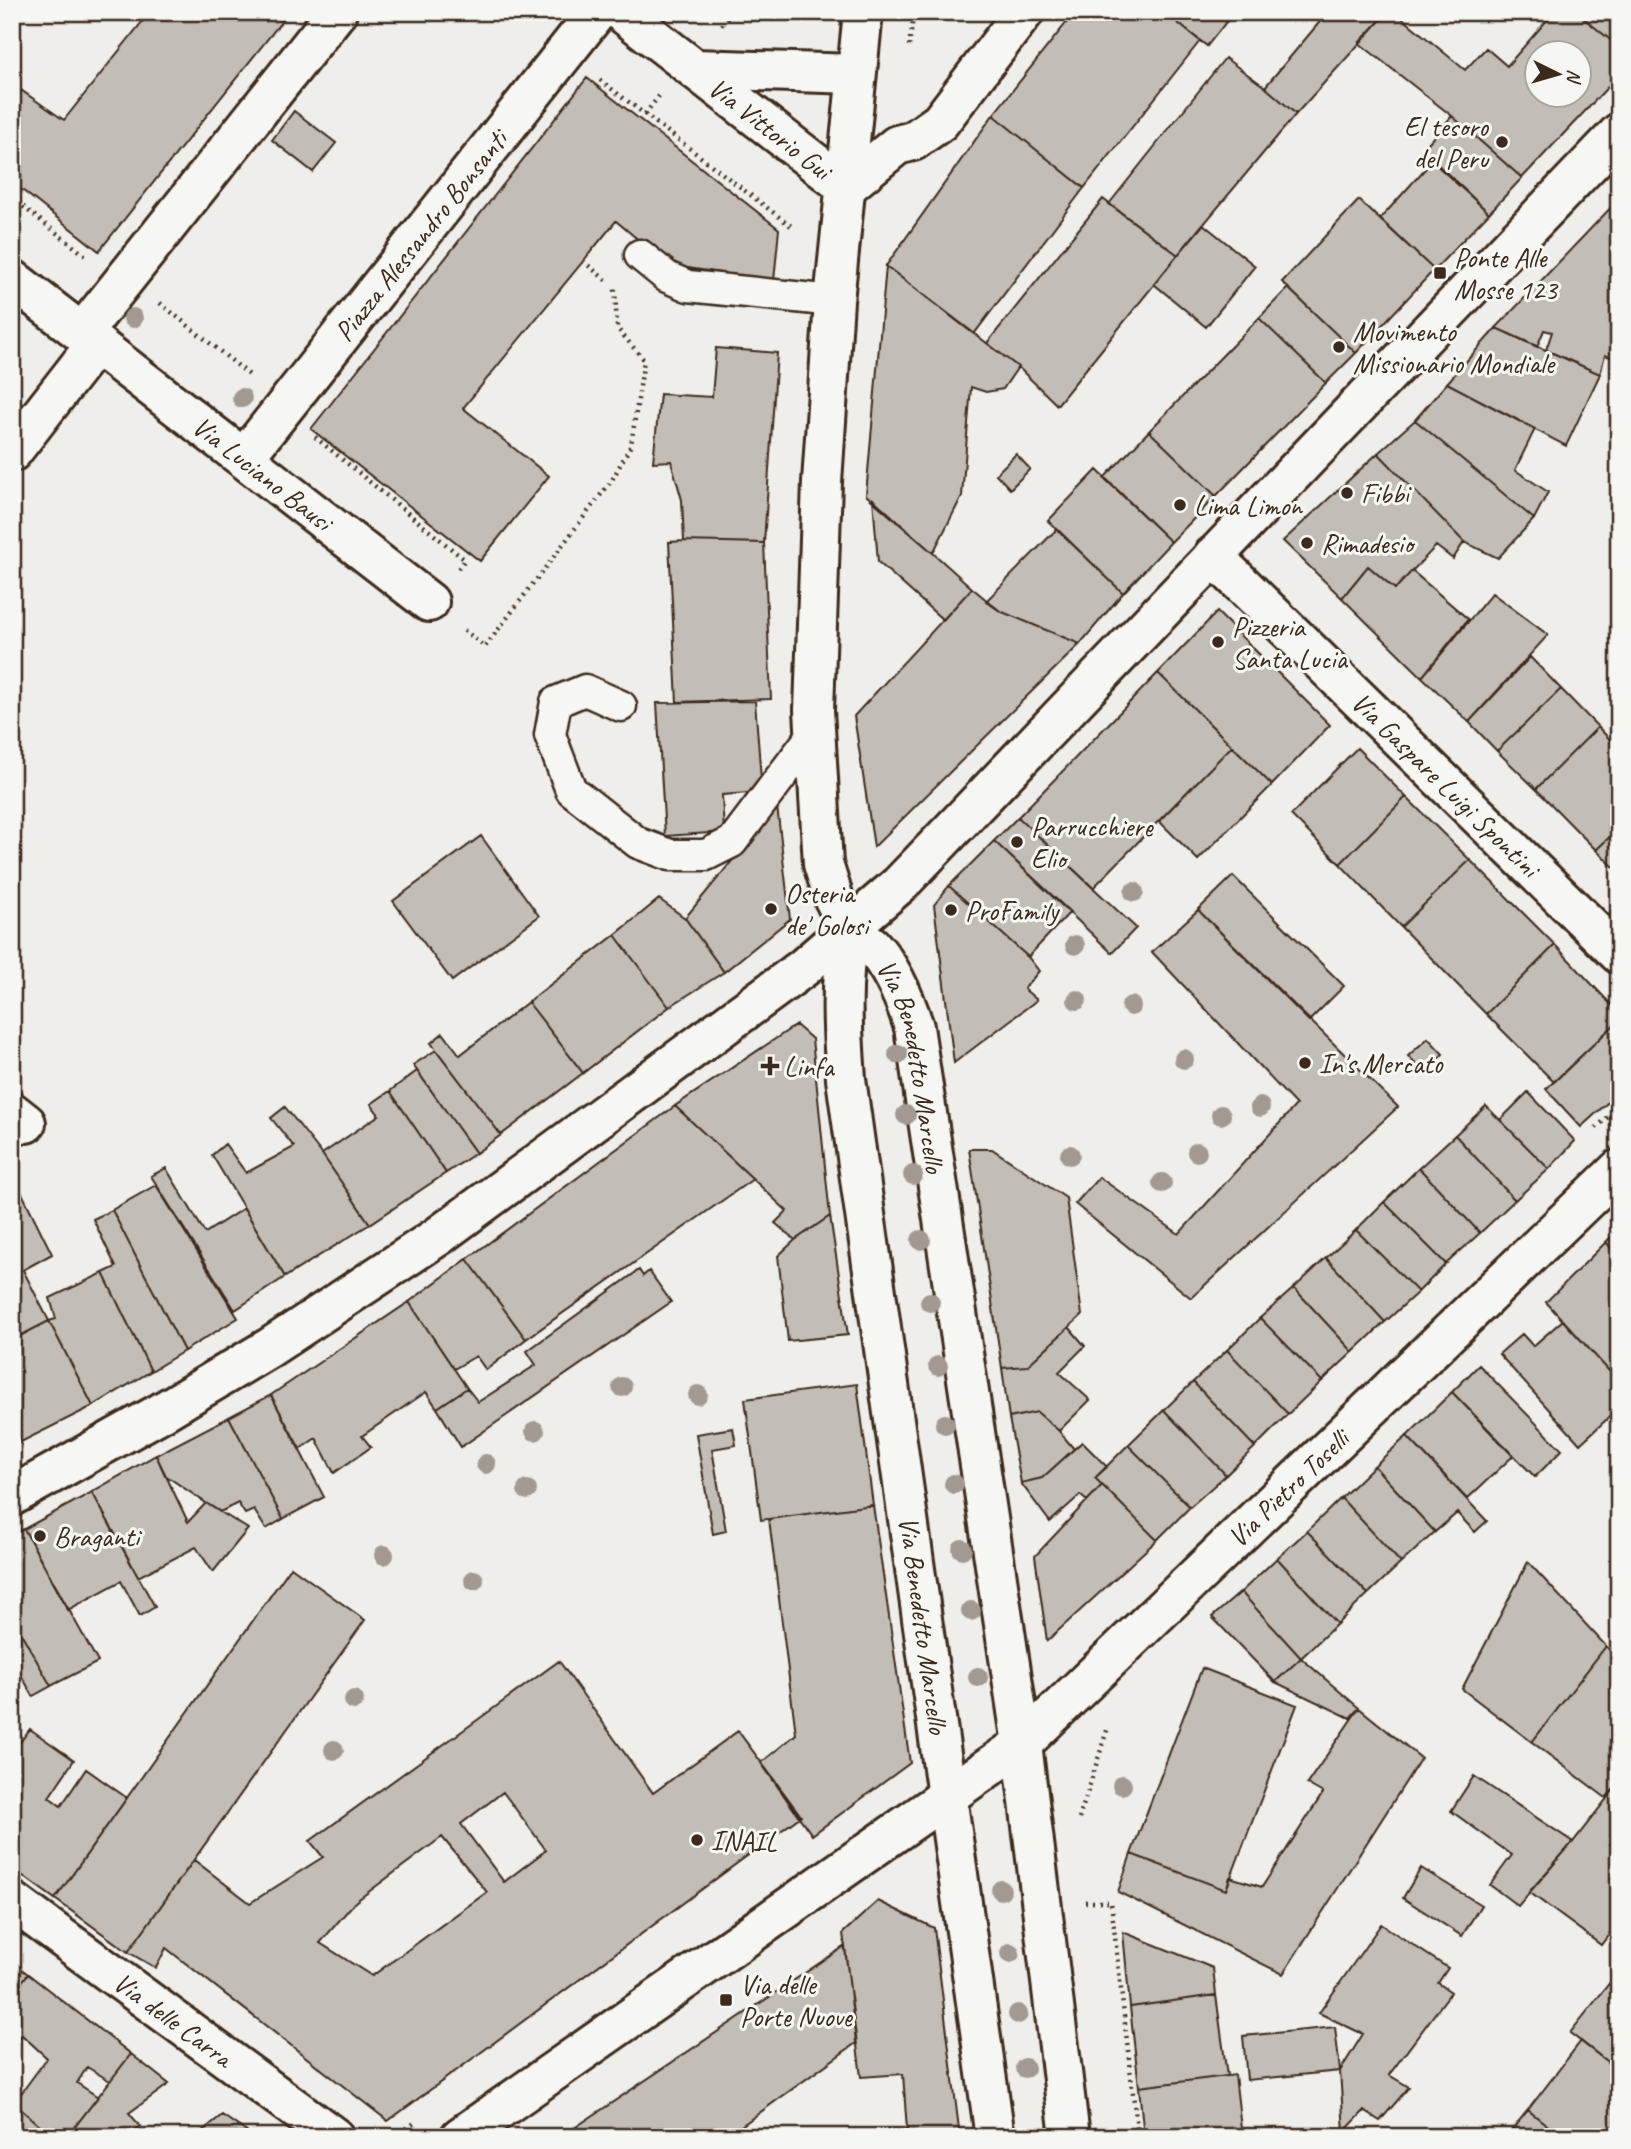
<svg xmlns="http://www.w3.org/2000/svg" width="1631" height="2149" viewBox="0 0 1631 2149" font-family="Caveat,sans-serif">
  <rect width="100%" height="100%" fill="#efeeea"/>
  <filter id="ink" filterUnits="userSpaceOnUse"><feTurbulence type="fractalNoise" baseFrequency=".0143" numOctaves="2"/><feDisplacementMap in="SourceGraphic" scale="14" xChannelSelector="R" yChannelSelector="G"/><feConvolveMatrix kernelMatrix="1 2 1 2 8 2 1 2 1" color-interpolation-filters="sRGB"/></filter>
  <g filter="url(#ink)">
    <path fill="#c2bdb7" stroke="#3b2a1e" stroke-width="2" fill-rule="evenodd" d="M150,12h139l-190,239 -87,-69v-98l52,36z
      M1075,12h89l36,29 -116,147 -91,-73z
      M1164,12h70l-27,34z
      M1328,12h60l-92,102 -31,-27z
      M1388,12h7l70,58 21,-22 21,18 40,-46 -9,-8h38l43,35v28l-97,103 -70,-62 -93,-73zM1536,52h42v42h-42z
      M1576,12h43v35z
      M1225,58l40,29 31,27 -118,141 -69,-51z
      M587,78l192,151 -5,52 -106,-16 -52,-44 -153,187 86,68 -69,85 -169,-132z
      M294,111l42,32 -23,29 -41,-32z
      M993,115l91,73 -110,146 -88,-68z
      M1452,116l70,62 -33,35 -68,-62z
      M1433,160l56,53 -55,57 -54,-51z
      M1103,199l75,56 -121,150 -39,-38 -31,-24z
      M1619,199v161l-14,-5 -5,19 -54,-24 6,-18 -8,-2 -7,17 -41,-19z
      M1359,200l75,70 -78,83 -74,-71z
      M1203,224l52,42 -49,61 -52,-43z
      M886,266l132,101 -15,22 -17,3 -15,-5 -9,109 -29,57 -67,-58z
      M1288,288l68,65 -30,30 -67,-65z
      M1259,318l67,65 -110,113 -67,-65z
      M1496,328l104,46 -34,72 -119,-63z
      M716,348l61,5 -13,190 -80,-2 -2,-41 -11,-39 -18,1 7,-68 52,3z
      M1447,383l88,46 -20,41 33,22 -14,27 -119,-99z
      M1415,420l119,99 -36,39 -34,-16 -86,-89z
      M1149,431l67,65 -45,46 -67,-64z
      M1378,453l86,89 -11,17 -17,-13 -41,43 -27,-23 -26,32 -59,-57z
      M1016,454l14,15 -20,20 -14,-15z
      M1097,470l74,72 -48,51 -75,-72z
      M873,499l99,89 -29,32 -65,-58z
      M1057,529l66,64 -43,51 -80,-33 -14,-10z
      M684,541l80,2 7,156 -94,3 -8,-160z
      M1368,566l27,23 17,-18 56,48 -46,58 -80,-79z
      M972,588l28,23 80,33 -206,203 -20,-131z
      M1492,593l56,42 -79,87 -47,-45z
      M1217,612l113,113 -58,60 -114,-112z
      M1530,657l31,32 -64,62 -28,-29z
      M1158,673l74,73 -139,142 -75,-71z
      M1561,689l37,38 -62,62 -39,-38z
      M755,701l7,91 -40,3 2,37 -59,4 -8,-133z
      M1598,727l21,22v79l-23,22 -60,-61z
      M1232,746l40,39 -74,75 -39,-39z
      M1357,748l49,49 -66,67 -49,-49z
      M1406,797l64,63 -69,67 -61,-63z
      M777,806l13,113 -66,53 -39,-54z
      M1018,817l118,111 -24,25 -118,-112z
      M1619,828v44l-23,-22z
      M481,836l58,80 -87,65 -59,-80z
      M994,841l76,71 -42,45 -79,-71z
      M1470,860l85,85 -69,69 -85,-87z
      M1233,876l111,110 -35,35 -111,-111z
      M949,886l79,71 11,14 -15,18 13,11 -83,63 -20,-158z
      M659,899l26,19 39,54 -55,35 -54,-72z
      M1198,910l200,197 -207,191 -116,-94 24,-27 80,57 117,-129 -144,-153z
      M615,935l54,72 -86,66 -55,-71z
      M1555,945l64,68v7l-65,62 -68,-68z
      M528,1002l55,71 -82,62 -70,-92 12,-10 17,22z
      M1619,1020v72l-38,35 -35,-38z
      M796,1025l16,14 18,177 -35,24 -20,-17 12,-12 -112,-105z
      M1428,1038l15,16 -19,19 -16,-17z
      M436,1050l65,85 -25,18 -63,-88z
      M417,1071l59,82 -30,20 -56,-82z
      M390,1091l56,82 -76,51 -48,-70 57,-39 -8,-11z
      M1528,1092l47,49 -26,28 -49,-49z
      M675,1106l78,73 -227,160 -59,-80z
      M1486,1106l63,63 -34,31 -60,-65z
      M285,1107l37,47 48,70 -85,53 -73,-122 13,-11 21,29 48,-26 -23,-29z
      M1455,1135l60,65 -35,33 -61,-65z
      M969,1149h23l74,49 16,117 -55,51 -25,2z
      M166,1168l39,65 39,-25 41,69 -50,33 -84,-134z
      M1419,1168l61,65 -34,31 -62,-62z
      M12,1173l40,81 -29,16 26,51 -37,19z
      M156,1185l82,133 -54,33 -72,-141z
      M1384,1202l62,62 -28,28 -62,-62z
      M112,1210l72,141 -33,20 -48,-98 13,-6 -23,-48z
      M830,1216l18,119 -60,6 -10,-85 17,-16z
      M1619,1229v28l-13,-15z
      M1356,1230l62,62 -33,30 -59,-64z
      M1606,1242l13,15v108l-9,7 -64,-70z
      M1326,1258l59,64 -32,30 -59,-64z
      M467,1259l59,80 -40,31 -10,-14 -22,13 -45,-67z
      M639,1270l4,6 6,-5 22,31 -210,145 -24,-39 30,-20 11,14 58,-37 -9,-14z
      M103,1273l48,98 -58,35 -44,-85 7,-2 -6,-21z
      M1294,1288l59,64 -31,29 -62,-63z
      M409,1302l58,86 -30,20 -11,-16 -64,44 9,11 -37,26 -18,-35 -16,11 -29,-54z
      M1260,1318l62,63 -34,33 -61,-64z
      M1563,1320l56,62v26l-39,36 -81,-90 23,-20 11,12z
      M49,1321l44,85 -72,36 -9,-17v-85z
      M1069,1327l16,19 -26,26 31,28 -31,31 -22,-19 -28,6 -7,-50 25,-2z
      M1227,1350l61,64 -33,33 -62,-65z
      M1479,1365l83,85 -27,27 -83,-85z
      M1193,1382l62,65 -29,28 -62,-65z
      M857,1384l16,121 -112,15 -16,-121z
      M1452,1392l61,64 -46,43 -60,-63z
      M271,1395l53,102 -41,22 -54,-102z
      M1164,1410l62,65 -36,32 -62,-62z
      M1037,1412l22,19 15,18 -32,29 -21,5 -12,-65z
      M229,1417l54,102 -17,10 -12,-19 -9,4 -7,-11 -18,9 -14,-9 -41,-28 -9,-20z
      M12,1425l9,17 -9,5z
      M733,1428l3,17 -24,4 14,82 -13,3 -17,-100z
      M1407,1436l80,85 -12,11 -18,-19 -22,19 -61,-66z
      M1082,1442l25,25 -12,11 7,7 -15,16 -7,-6 -30,27 -29,-39 21,-5z
      M1128,1445l62,62 -33,33 -62,-62z
      M156,1455l32,67 18,-19 42,26 -35,43 -17,-25 -58,30 -46,-85z
      M1374,1466l61,66 -34,31 -60,-65z
      M1102,1485l55,55 -110,101 -12,-85z
      M92,1492l63,115 -15,9 -19,-35 -53,29 -44,-81z
      M1341,1498l60,65 -33,31 -61,-63z
      M873,1505l37,258 -98,72 -51,-72 35,-29 -27,-215z
      M24,1529l74,133 -47,24 -39,-69v-81z
      M1307,1531l61,63 -31,30 -60,-66z
      M1277,1558l60,66 -36,34 -60,-66z
      M1528,1562l78,84 -74,96 -70,-53z
      M291,1567l74,53 -237,332 -73,-53z
      M1241,1592l60,66 -26,24 -63,-65z
      M12,1617l39,69 -18,10 -21,-37z
      M1606,1646l13,15v122l-13,15 -74,-56z
      M1301,1658l58,50 -9,10 -75,-36z
      M559,1661l94,132 85,-62 63,85 -413,305 -222,-173 -10,20 -28,-16 66,-92 56,43 73,-46 -13,-16zM503,1792l43,58 -42,32 -43,-58zM442,1837l45,55 -115,84 -52,-33 35,-41z
      M1202,1668l95,37 -71,185 -95,-36z
      M1359,1708l62,50 -138,216 -165,-82 13,-38 95,36 4,-13 32,10 61,-94 -16,-9z
      M30,1729l44,31 -25,37 12,9 25,-37 41,29 -72,101 -43,-31v-115z
      M1474,1776l99,66 -55,64 -28,-21 22,-30 -61,-44z
      M1619,1783v50l-9,11 9,8v69l-18,24 -72,-53 44,-50z
      M1421,1868l60,37 -19,31 -59,-38z
      M878,1901l56,27 26,209h-85v-5l32,-2 -4,-56 -42,3 -18,-144z
      M1381,1924l67,44 -10,15 13,9 -62,83 20,12 -29,34 -16,-10 -20,21 -4,-61 23,-37 -44,-21z
      M1123,1932l90,36 3,27 -86,12z
      M845,1946l11,97 -130,94h-165z
      M12,1962l16,12 -16,20z
      M1619,1971v100l-49,-38z
      M28,1974l103,80 -21,27 -23,-14 -10,16 21,14 -31,40h-15l-38,-34 33,-45 -25,-23 -10,13v-54z
      M1216,1995l11,81 -88,11 -9,-80z
      M1335,2027l5,44 -93,9 -4,-44z
      M1581,2041l38,30v66h-57l-34,-27z
      M131,2054l38,30 -40,29 11,13 -15,11h-58z
      M1235,2075l7,62h-98l-5,-50z
      M14,2103l38,34h-40v-32z
      M1528,2110l34,27h-56z
      M222,2115l32,22h-59z"/>
    <g fill="none" stroke-linecap="round" stroke-linejoin="round">
      <defs>
        <path id="lane" d="M640,255l27,22 21,9 146,15
          M621,706l-36,-16 -29,12 -6,33 21,55 67,53 32,12h36l26,-13 82,-109"/>
        <g id="street">
          <path id="s1" d="M621,12l225,175"/>
          <path d="M695,69l161,5"/>
          <path d="M846,187l51,-42 16,-4 27,-19 84,-110"/>
          <path id="s2" d="M12,279l417,323"/>
          <path d="M82,333l255,-321"/>
          <path d="M12,452l84,-108"/>
          <path id="s3" d="M244,458l353,-446"/>
          <path id="s4" d="M1213,556l406,398"/>
          <path d="M849,929l-15,-30 -11,-35 -9,-154 8,-228 12,-181 29,-289"/>
          <path d="M12,1112l14,11"/>
          <path id="s5" d="M12,1901l322,236"/>
        </g>
        <g id="secondary">
          <path id="s6" d="M995,2137l-149,-1058c-4,-54 -6,-96 3,-150 7,5 16,11 23,17 20,22 33,53 42,81l108,717 48,393"/>
        </g>
        <g id="primary">
          <path d="M12,1496l150,-84 107,-64 168,-111 366,-269 97,-84 719,-751"/>
          <path id="s7" d="M460,2137l562,-393 597,-575"/>
        </g>
      </defs>
      <use href="#lane" stroke="#3b2a1e" stroke-width="35"/>
      <use href="#street" stroke="#3b2a1e" stroke-width="44"/>
      <use href="#secondary" stroke="#3b2a1e" stroke-width="44"/>
      <use href="#primary" stroke="#3b2a1e" stroke-width="44"/>
      <path stroke="#3b2a1e" stroke-width="4.5" stroke-dasharray="2 5" stroke-linecap="butt" d="M722,25l10,-13
        M909,46l5,-34
        M600,80l191,146
        M645,114l14,-18
        M12,198l74,58
        M583,261l24,20
        M160,303l92,74
        M315,437l150,123 -7,9
        M464,630l21,17 127,-167 19,-35 13,-85 -27,-32 -2,-39
        M1596,1128l23,-21
        M1079,1819l29,-92
        M1085,1902h26l27,235
        M395,2137l22,-16"/>
      <use href="#lane" stroke="#f6f6f2" stroke-width="30"/>
      <use href="#street" stroke="#f6f6f2" stroke-width="38"/>
      <use href="#secondary" stroke="#f6f6f2" stroke-width="38"/>
      <use href="#primary" stroke="#f6f6f2" stroke-width="38"/>
    </g>
    <g fill="#a19992">
      <circle cx="133" cy="318" r="10"/>
      <circle cx="242" cy="398" r="10"/>
      <circle cx="1134" cy="892" r="10"/>
      <circle cx="1075" cy="945" r="10"/>
      <circle cx="1077" cy="1000" r="10"/>
      <circle cx="1131" cy="1006" r="10"/>
      <circle cx="898" cy="1054" r="10"/>
      <circle cx="1184" cy="1059" r="10"/>
      <circle cx="1260" cy="1107" r="10"/>
      <circle cx="906" cy="1115" r="10"/>
      <circle cx="1221" cy="1115" r="10"/>
      <circle cx="1197" cy="1152" r="10"/>
      <circle cx="1070" cy="1155" r="10"/>
      <circle cx="913" cy="1175" r="10"/>
      <circle cx="1162" cy="1183" r="10"/>
      <circle cx="921" cy="1240" r="10"/>
      <circle cx="930" cy="1302" r="10"/>
      <circle cx="938" cy="1366" r="10"/>
      <circle cx="622" cy="1387" r="10"/>
      <circle cx="698" cy="1395" r="10"/>
      <circle cx="945" cy="1424" r="10"/>
      <circle cx="535" cy="1431" r="10"/>
      <circle cx="486" cy="1464" r="10"/>
      <circle cx="954" cy="1484" r="10"/>
      <circle cx="527" cy="1490" r="10"/>
      <circle cx="962" cy="1549" r="10"/>
      <circle cx="384" cy="1555" r="10"/>
      <circle cx="474" cy="1580" r="10"/>
      <circle cx="971" cy="1611" r="10"/>
      <circle cx="978" cy="1677" r="10"/>
      <circle cx="354" cy="1700" r="10"/>
      <circle cx="334" cy="1750" r="10"/>
      <circle cx="1122" cy="1785" r="10"/>
      <circle cx="1001" cy="1890" r="10"/>
      <circle cx="1010" cy="1953" r="10"/>
      <circle cx="1018" cy="2014" r="10"/>
      <circle cx="1025" cy="2068" r="10"/>
    </g>
  </g>
  <g fill="#3b2a1e" stroke="#f6f6f2" stroke-width="2.5">
    <circle cx="1502" cy="142" r="7"/>
    <rect x="1433" y="266" width="14" height="14" rx="3.5"/>
    <circle cx="1339" cy="347" r="7"/>
    <circle cx="1347" cy="493" r="7"/>
    <circle cx="1180" cy="505" r="7"/>
    <circle cx="1307" cy="543" r="7"/>
    <circle cx="1218" cy="642" r="7"/>
    <circle cx="1017" cy="842" r="7"/>
    <circle cx="771" cy="909" r="7"/>
    <circle cx="951" cy="910" r="7"/>
    <circle cx="1305" cy="1063" r="7"/>
    <path d="M766.5 1055.5h7v7h7v7h-7v7h-7v-7h-7v-7h7z"/>
    <circle cx="40" cy="1536" r="7"/>
    <circle cx="697" cy="1840" r="7"/>
    <rect x="719" y="1993" width="14" height="14" rx="3.5"/>
  </g>
  <g text-anchor="middle" stroke-width="6" stroke-linejoin="round" paint-order="stroke">
    <g font-size="28" fill="#3b2a1e" stroke="#f6f6f2" text-anchor="start">
      <text x="1488" y="136" text-anchor="end">El tesoro<tspan x="1488" dy="32">del Peru</tspan></text>
      <text x="1454" y="267">Ponte Alle<tspan x="1454" dy="32">Mosse 123</tspan></text>
      <text x="1353" y="341">Movimento<tspan x="1353" dy="32">Missionario Mondiale</tspan></text>
      <text x="1361" y="503">Fibbi</text>
      <text x="1194" y="515">Lima Limon</text>
      <text x="1321" y="553">Rimadesio</text>
      <text x="1232" y="636">Pizzeria<tspan x="1232" dy="32">Santa Lucia</tspan></text>
      <text x="1031" y="836">Parrucchiere<tspan x="1031" dy="32">Elio</tspan></text>
      <text x="785" y="903">Osteria<tspan x="785" dy="32">de' Golosi</tspan></text>
      <text x="965" y="920">ProFamily</text>
      <text x="1319" y="1073">In's Mercato</text>
      <text x="784" y="1076">Linfa</text>
      <text x="54" y="1546">Braganti</text>
      <text x="711" y="1850">INAIL</text>
      <text x="740" y="1994">Via delle<tspan x="740" dy="32">Porte Nuove</tspan></text>
    </g>
    <g font-size="28" fill="#3b2a1e" stroke="#f6f6f2">
      <text dy="10" stroke="none"><textPath href="#s1" startOffset="189">Via Vittorio Gui</textPath></text>
      <text dy="10" stroke="none"><textPath href="#s3" startOffset="284">Piazza Alessandro Bonsanti</textPath></text>
      <text dy="10" stroke="none"><textPath href="#s2" startOffset="317">Via Luciano Bausi</textPath></text>
      <text dy="10" stroke="none"><textPath href="#s4" startOffset="326">Via Gaspare Luigi Spontini</textPath></text>
      <text dy="10" stroke="none"><textPath href="#s6" startOffset="1377">Via Benedetto Marcello</textPath></text>
      <text dy="10" stroke="none"><textPath href="#s7" startOffset="1055">Via Pietro Toselli</textPath></text>
      <text transform="translate(924 1625) rotate(82)" y="10">Via Benedetto Marcello</text>
      <text dy="10" stroke="none"><textPath href="#s5" startOffset="200">Via delle Carra</textPath></text>
    </g>
  </g>
  <rect width="1631" height="2149" fill="none" stroke="#f6f6f2" stroke-width="42"/>
  <rect x="21" y="21" width="1589" height="2107" fill="none" stroke="#3b2a1e" stroke-width="2.5" filter="url(#ink)"/>
  <g transform="translate(1558 74) rotate(95)"><circle r="33" fill="#f6f6f2" stroke="#aba49d" stroke-width="2"/>
  <path d="M0-5L12 26L0 18L-12 26Z" fill="#3b2a1e"/>
  <text y="-10" font-size="19" font-weight="bold" text-anchor="middle" fill="#3b2a1e">N</text>
  </g>
</svg>
